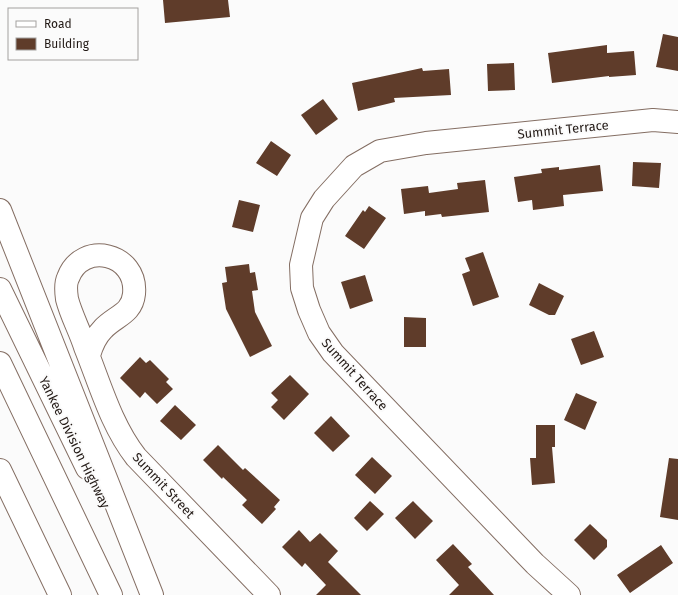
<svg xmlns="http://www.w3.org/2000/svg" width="678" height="595" viewBox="0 0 678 595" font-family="'Fira Sans',sans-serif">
  <rect width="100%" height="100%" fill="#fbfbfb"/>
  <path fill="#5f3c2a" d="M163,0h65l2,17 -65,6z
    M663,34l15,3v34l-22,-4z
    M607,45v8l27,-2 2,24 -27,2v-1l-57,7 -4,-30z
    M514,63l1,27 -27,1 -1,-27z
    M422,68l1,3 26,-2 2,26 -57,3 1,4 -37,9 -6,-28z
    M323,99l15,20 -22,16 -15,-20z
    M271,141l20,14 -14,21 -21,-13z
    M633,162l28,1 -2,25 -27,-2z
    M600,165l3,26 -40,4 1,11 -31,4 -1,-10 -14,2 -4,-25 28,-4 -1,-4 18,-2v3z
    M485,180l4,32 -47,5 -1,-3 -16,2v-5l-21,3 -3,-25 27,-3 1,7 29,-4 -1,-6z
    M239,200l21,5 -7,27 -21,-5z
    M369,206l17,12 -22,31 -19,-13 18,-26 2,2z
    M483,252l16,45 -26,9 -11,-32 8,-3 -5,-13z
    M249,264l1,9 5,-1 3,18 -6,1 3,21 17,34 -22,11 -24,-48 -4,-26 5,-1 -2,-15z
    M365,275l8,26 -23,8 -9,-27z
    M539,283l25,13 -9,19h-6l-20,-10z
    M404,317l22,1v29h-22z
    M594,331l10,26 -23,8 -10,-26z
    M140,357l6,6 4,-3 19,19 -3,3 7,7 -16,15 -12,-12 -5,6 -20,-20z
    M290,375l19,19 -25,26 -13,-13 7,-7 -7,-7z
    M576,393l21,9 -12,28 -21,-10z
    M175,405l21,20 -15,15 -21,-19z
    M331,416l19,20 -17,16 -19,-19z
    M536,425h19v22h-3l3,36 -23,2 -2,-27h6z
    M218,445l25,25 2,-2 35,32 -6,7 2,2 -14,15 -20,-19 5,-5 -24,-23 -1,2 -19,-19z
    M372,457l20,19 -17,18 -20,-19z
    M669,458l9,1v61l-18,-3z
    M370,501l14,13 -17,17 -13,-13z
    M413,501l20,20 -18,18 -20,-21z
    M590,524l17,16v7l-13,13 -20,-20z
    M299,530l11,12 10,-9 18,18 -10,11 33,33h-45l10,-10 -21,-22 -3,4 -20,-20z
    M453,544l19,20 -4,3 26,28h-45l10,-10 -23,-25z
    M661,545l12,18 -43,30 -13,-18z"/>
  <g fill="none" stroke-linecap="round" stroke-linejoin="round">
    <defs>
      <path id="minor" d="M89,355c3,-10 7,-19 14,-26 12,-13 29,-15 31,-35 4,-41 -52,-54 -66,-16 -3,6 -2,14 -1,21 4,16 13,32 18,48 15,37 26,78 51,110l133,138
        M569,595l-34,-31 -202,-211 -14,-20 -10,-23 -7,-22 -1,-23 11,-47 12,-19 30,-33 26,-15 46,-8 227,-23 25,2"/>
      <path id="tertiary" d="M0,470l60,125"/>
      <path id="motorway" d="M0,210l152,385
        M0,289l87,179
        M0,363l111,232"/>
    </defs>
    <use href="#minor" stroke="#846e63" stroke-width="24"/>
    <use href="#tertiary" stroke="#846e63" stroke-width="24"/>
    <use href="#motorway" stroke="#846e63" stroke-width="24"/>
    <use href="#minor" stroke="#fff" stroke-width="22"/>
    <use href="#tertiary" stroke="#fff" stroke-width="22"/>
    <use href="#motorway" stroke="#fff" stroke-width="22"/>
  </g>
  <g text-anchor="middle" stroke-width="4" stroke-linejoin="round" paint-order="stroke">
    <g font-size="13" fill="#221915" stroke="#fbfbfb">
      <text transform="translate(563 129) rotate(-6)" y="5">Summit Terrace</text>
      <text transform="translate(355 374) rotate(48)" y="5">Summit Terrace</text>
      <text transform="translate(75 442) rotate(64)" y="5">Yankee Division Highway</text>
      <text transform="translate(164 485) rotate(47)" y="5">Summit Street</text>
    </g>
  </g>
  <rect x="8" y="8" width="130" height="52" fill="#fbfbfb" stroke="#a4a19f"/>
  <rect x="16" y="21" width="20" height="6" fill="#ffffff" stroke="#a4a19f"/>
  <text x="44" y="28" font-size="12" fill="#221915">Road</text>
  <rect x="16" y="38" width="20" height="12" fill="#5f3c2a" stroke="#a4a19f"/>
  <text x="44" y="48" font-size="12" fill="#221915">Building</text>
</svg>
